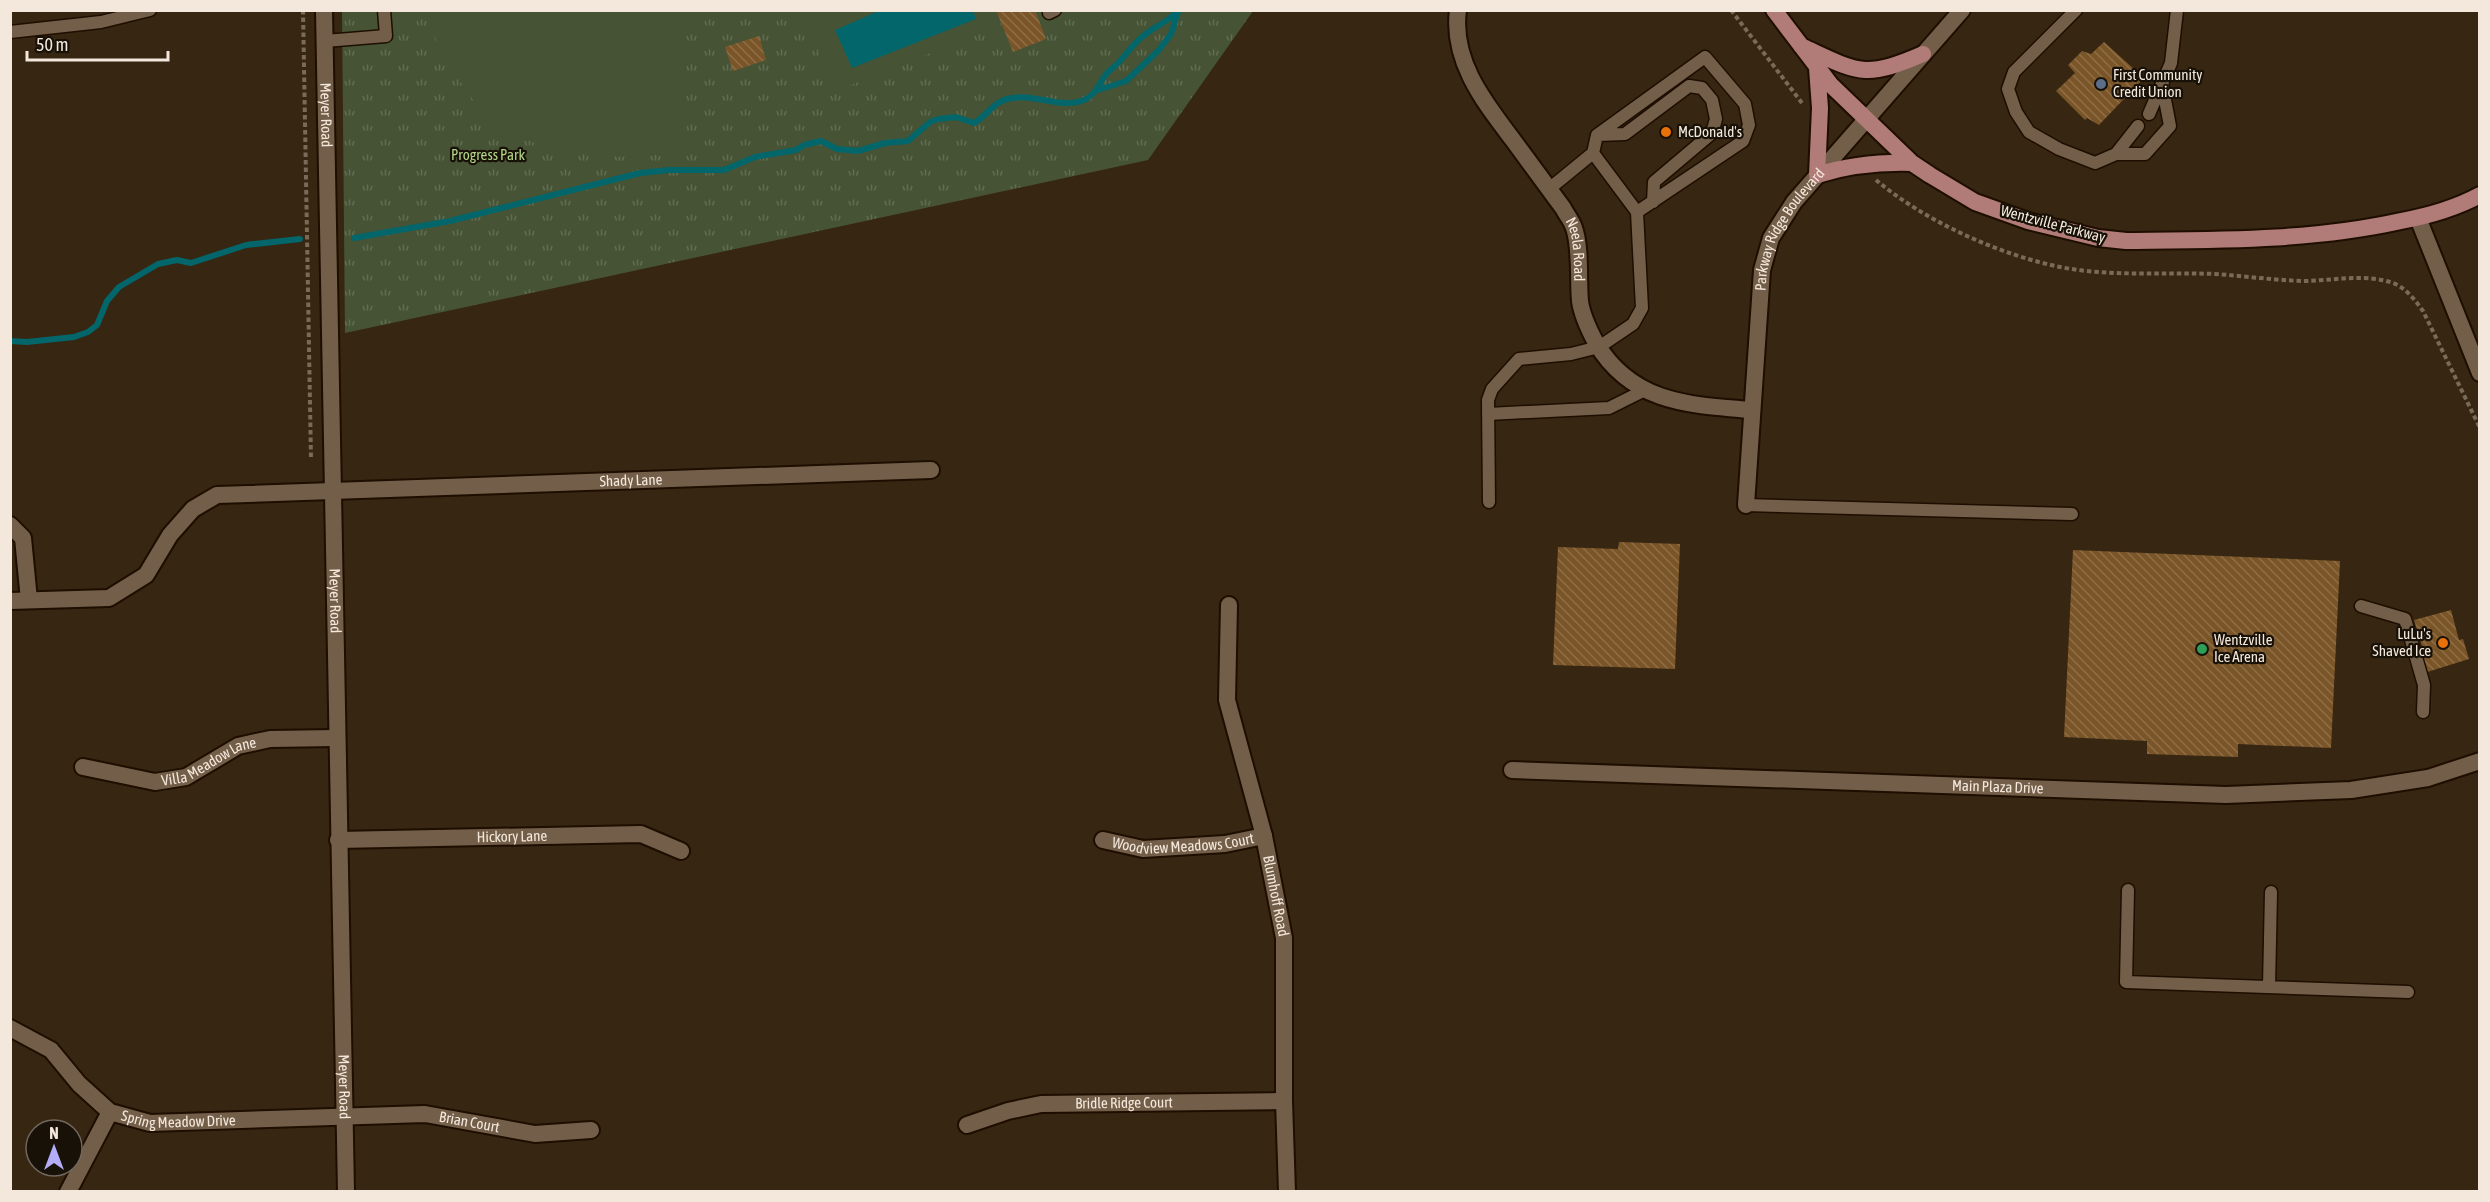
<svg xmlns="http://www.w3.org/2000/svg" width="2490" height="1202" viewBox="0 0 2490 1202" font-family="'Asap Condensed',sans-serif">
  <defs>
    <pattern id="park-tufts" width="24" height="20" patternUnits="userSpaceOnUse" patternTransform="scale(1.5)"><rect width="24" height="20" fill="#465435"/><path d="M3 7l-1-3M5 7V3M7 7l1-3M15 17l-1-3M17 17v-4M19 17l1-3" fill="none" stroke="#616d52"/></pattern>
    <pattern id="building-back-hatch" width="6" height="6" patternUnits="userSpaceOnUse" patternTransform="scale(1.5)"><rect width="6" height="6" fill="#7a5528"/><path d="M-1 5l2 2M0 0l6 6M5-1l2 2" fill="none" stroke="#8e6d47"/></pattern>
  </defs>
  <rect width="100%" height="100%" fill="#372611"/>
  <path fill="url(#park-tufts)" d="M342,11h911l-105,149 -803,173z"/>
  <path fill="#465435" d="M425,11h259l3,139c-58,13 -147,8 -195,-30 -18,-15 -30,-36 -42,-55 -10,-18 -20,-35 -25,-54z
    M804,11h192l5,14 -168,67z"/>
  <path fill="#03666b" d="M881,10l92,1 3,8 -124,49 -17,-38z"/>
  <g fill="none" stroke-linecap="round" stroke-linejoin="round">
    <path stroke="#03666b" stroke-width="6" d="M1098,90l28,-9 32,-30 13,-17 7,-22
      M354,238l96,-17 190,-48 29,-3h55l31,-13 41,-7 8,-5 17,-4 16,8 21,2 27,-8 23,-2 22,-19 8,-3 18,-2 18,6c13,-7 18,-20 33,-24 27,-7 53,11 77,1 13,-6 14,-16 23,-27 3,-3 7,-6 10,-9 9,-9 15,-19 25,-27 12,-11 26,-14 36,-27
      M10,341l17,1 47,-5 14,-5 9,-7 10,-24 12,-14 39,-23 19,-4 14,3 55,-18 54,-6"/>
  </g>
  <path fill="url(#building-back-hatch)" d="M996,10h39l11,29 -33,13z
    M759,36l7,24 -33,11 -8,-24z
    M2104,42l40,36 -45,47 -12,-7 -2,2 -29,-29 19,-18 -7,-8 14,-14 9,3z
    M1619,542l61,2 -5,125 -122,-4 5,-118 60,2z
    M2073,550l267,11 -9,187 -93,-4v13l-91,-3v-13l-83,-4z
    M2451,610l8,30 4,-1 6,20 -45,14 -6,-26 4,-1 -8,-26z"/>
  <g fill="none" stroke-linecap="round" stroke-linejoin="round">
    <defs>
      <path id="service" d="M2076,10l-62,62 -6,17 8,23 13,20 30,17 36,14 21,-9 22,-28
        M1049,13l6,-3
        M10,32l91,-10 49,-12
        M325,41l61,-5 -2,-26
        M2149,114l22,-51 6,-53
        M1597,135l28,-1 64,-48 13,2 10,12 4,19 -4,14 -58,49 -1,20
        M2116,154h29l25,-28 -8,-42
        M1549,189l44,-36 4,-18 108,-78 40,47 4,21 -6,16 -106,71
        M1488,414l121,-6 36,-18
        M1489,502l-1,-102 4,-11 27,-30 52,-5 28,-7 34,-23 9,-16 -5,-96 -44,-59
        M1746,505l326,9
        M2361,606l44,13 19,66 -1,27
        M2128,890l-2,92 282,10
        M2269,987l2,-95"/>
      <g id="minor">
        <path id="s1" d="M1458,10c-7,51 27,93 55,130 17,23 33,45 50,68 3,6 9,13 11,20 7,19 4,52 6,73 2,15 9,29 16,42 36,60 92,62 155,67"/>
        <path id="s2" d="M1746,505l16,-235 9,-32 23,-36 168,-192"/>
        <path d="M10,525l13,13 6,62"/>
        <path id="s3" d="M10,601l99,-3 37,-23 24,-40 23,-26 24,-14 714,-25"/>
        <path id="s4" d="M1229,605l-2,95 37,136 20,102v163l3,91"/>
        <path id="s5" d="M83,767l72,15 31,-5 52,-31 32,-7 66,-1"/>
        <path id="s6" d="M1512,770l714,25 125,-5 77,-12 52,-17"/>
        <path id="s7" d="M338,840l303,-6 40,17"/>
        <path id="s8" d="M1103,840l40,9 82,-5 39,-8"/>
        <path id="s9" d="M10,1028l41,22 28,34 31,28 40,11 275,-9 110,20 56,-4"/>
        <path id="s10" d="M967,1125l41,-14 33,-7 243,-3"/>
        <path d="M68,1192l42,-80"/>
      </g>
      <g id="tertiary">
        <path id="s11" d="M324,10l22,1182"/>
      </g>
      <path id="secondary" d="M2418,218l62,155"/>
      <path id="primary" d="M1774,10l57,75 81,78 18,12 45,27 53,19 70,17 28,3c92,-1 185,0 275,-20 27,-5 55,-13 79,-26
        M1801,46c57,26 62,34 122,8
        M1817,68l3,40 -3,67c32,-10 61,-13 95,-12"/>
    </defs>
    <use href="#service" stroke="#1e0e00" stroke-width="15"/>
    <use href="#minor" stroke="#1e0e00" stroke-width="20"/>
    <use href="#tertiary" stroke="#1e0e00" stroke-width="20"/>
    <use href="#secondary" stroke="#1e0e00" stroke-width="20"/>
    <use href="#primary" stroke="#1e0e00" stroke-width="20"/>
    <path stroke="#7a6b59" stroke-width="4" stroke-dasharray="4.5 3" stroke-linecap="butt" d="M303,10l8,450
      M1731,10l71,93
      M1876,180c49,41 121,74 184,87 51,10 104,5 155,7 29,2 58,6 87,7 29,0 63,-8 91,2 13,5 22,17 30,28l57,117"/>
    <use href="#service" stroke="#735f49" stroke-width="12"/>
    <use href="#minor" stroke="#735f49" stroke-width="16"/>
    <use href="#tertiary" stroke="#735f49" stroke-width="16"/>
    <use href="#secondary" stroke="#735f49" stroke-width="16"/>
    <use href="#primary" stroke="#b17b78" stroke-width="16"/>
  </g>
  <circle fill="#5c6f8a" stroke="#181108" stroke-width="2" cx="2101" cy="84" r="6"/>
  <g fill="#e8710a" stroke="#181108" stroke-width="2">
    <circle cx="1666" cy="132" r="6"/>
    <circle cx="2443" cy="643" r="6"/>
  </g>
  <circle fill="#2e9e5b" stroke="#181108" stroke-width="2" cx="2202" cy="649" r="6"/>
  <g text-anchor="middle" stroke-width="4.5" stroke-linejoin="round" paint-order="stroke">
    <g font-size="15" fill="#f4e8dc" stroke="#181108" text-anchor="start">
      <text x="2113" y="80">First Community<tspan x="2113" dy="17">Credit Union</tspan></text>
      <text x="1678" y="137">McDonald's</text>
      <text x="2431" y="639" text-anchor="end">LuLu's<tspan x="2431" dy="17">Shaved Ice</tspan></text>
      <text x="2214" y="645">Wentzville<tspan x="2214" dy="17">Ice Arena</tspan></text>
    </g>
    <g font-size="15" fill="#f4e8dc" stroke="#181108">
      <text dy="5" stroke="none"><textPath href="#s11" startOffset="105">Meyer Road</textPath></text>
      <text transform="translate(2053 224) rotate(15)" y="5">Wentzville Parkway</text>
      <text dy="5" stroke="none"><textPath href="#s2" startOffset="284">Parkway Ridge Boulevard</textPath></text>
      <text dy="5" stroke="none"><textPath href="#s1" startOffset="274">Neela Road</textPath></text>
      <text dy="5" stroke="none"><textPath href="#s3" startOffset="666">Shady Lane</textPath></text>
      <text dy="5" stroke="none"><textPath href="#s11" startOffset="591">Meyer Road</textPath></text>
      <text dy="5" stroke="none"><textPath href="#s5" startOffset="132">Villa Meadow Lane</textPath></text>
      <text dy="5" stroke="none"><textPath href="#s6" startOffset="486">Main Plaza Drive</textPath></text>
      <text dy="5" stroke="none"><textPath href="#s7" startOffset="174">Hickory Lane</textPath></text>
      <text dy="5" stroke="none"><textPath href="#s8" startOffset="81">Woodview Meadows Court</textPath></text>
      <text dy="5" stroke="none"><textPath href="#s4" startOffset="297">Blumhoff Road</textPath></text>
      <text dy="5" stroke="none"><textPath href="#s11" startOffset="1077">Meyer Road</textPath></text>
      <text dy="5" stroke="none"><textPath href="#s10" startOffset="160">Bridle Ridge Court</textPath></text>
      <text dy="5" stroke="none"><textPath href="#s9" startOffset="202">Spring Meadow Drive</textPath></text>
      <text dy="5" stroke="none"><textPath href="#s9" startOffset="494">Brian Court</textPath></text>
    </g>
    <g font-size="15" fill="#b3d588" stroke="#181108">
      <text x="488" y="160">Progress Park</text>
    </g>
  </g>
  <rect width="2490" height="1202" fill="none" stroke="#f4e8dc" stroke-width="24"/>
  <g transform="translate(54 1148)"><circle r="28" fill="#181108" stroke="#70675d" stroke-width="1.5"/>
  <path d="M0-4.5L10 22L0 15L-10 22Z" fill="#b3acf9"/>
  <text y="-9" font-size="16" font-weight="bold" text-anchor="middle" fill="#f4e8dc">N</text>
  </g>
  <path d="M27 51v9h141v-9" fill="none" stroke="#f4e8dc" stroke-width="3"/>
  <text x="36" y="51" font-size="18" fill="#f4e8dc" stroke="#181108" stroke-width="4.5" paint-order="stroke">50 m</text>
</svg>
